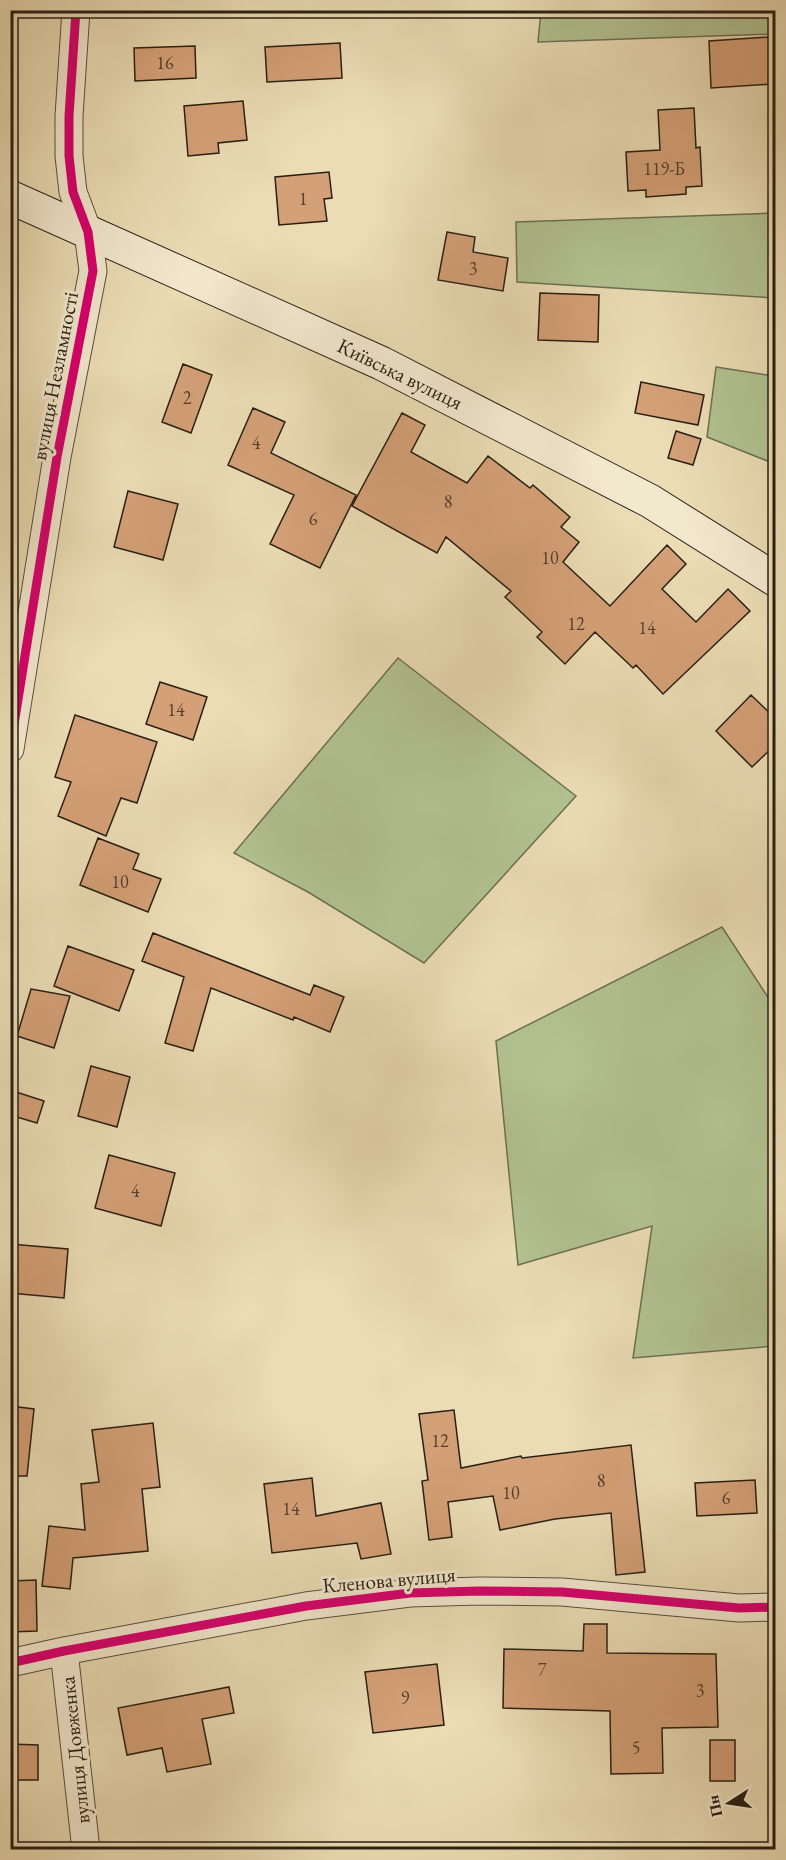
<svg xmlns="http://www.w3.org/2000/svg" width="786" height="1860" viewBox="0 0 786 1860" font-family="'EB Garamond',serif">
  <rect width="100%" height="100%" fill="#ebdcb4"/>
  <filter id="stains"><feTurbulence type="fractalNoise" baseFrequency=".00333" numOctaves="4"/><feColorMatrix values="0 0 0 0 .2 0 0 0 0 .09 0 0 0 0 .02 0 0 0 .5 -.17"/></filter>
  <radialGradient id="worn" r=".72"><stop offset=".6" stop-color="#630" stop-opacity="0"/><stop offset="1" stop-color="#630" stop-opacity=".3"/></radialGradient>
  <path fill="#b2c291" stroke="#6d7052" stroke-width="1.5" d="M541,11h234v23l-237,8z
    M775,213v85l-258,-16 -1,-60z
    M716,367l58,9 1,-8v96l-68,-27z
    M398,658l178,138 -152,167 -116,-71 -74,-39z
    M722,927l53,81v338l-142,12 19,-132 -134,39 -22,-224z"/>
  <path fill="#d4a077" stroke="#281f14" stroke-width="1.5" d="M769,37l3,47 -61,4 -2,-47z
    M340,43l2,35 -75,4 -2,-35z
    M195,46l1,32 -61,3 -1,-33z
    M243,101l4,39 -29,3 1,10 -31,3 -4,-50z
    M694,108l2,40 4,-1 2,39 -16,1v7l-40,3v-7l-18,1 -2,-39 34,-2 -2,-40z
    M329,172l3,26 -8,1 3,22 -48,4 -4,-48z
    M447,232l28,5 -2,15 35,6 -5,33 -65,-11z
    M540,293l59,2 -1,47 -60,-2z
    M183,364l29,11 -21,58 -29,-11z
    M641,382l63,13 -6,30 -63,-12z
    M253,408l32,14 -14,31 85,42 -36,73 -50,-24 24,-49 -66,-30z
    M402,413l23,12 -14,27 56,31 21,-27 42,32 3,-3 37,32 -9,10 18,15 -16,20 47,44 57,-61 19,19 -24,25 34,33 32,-33 22,22 -87,83 -27,-29 -3,3 -38,-36 -30,32 -28,-27 5,-5 -37,-35 6,-6 -65,-54 -9,16 -85,-47z
    M676,431l25,8 -8,26 -25,-7z
    M128,491l50,13 -15,56 -49,-13z
    M160,682l47,15 -14,43 -47,-16z
    M751,695l25,24v25l-24,23 -36,-36z
    M75,715l82,27 -20,61 -16,-5 -15,38 -48,-20 13,-34 -16,-5z
    M98,838l41,16 -6,15 28,10 -13,33 -68,-27z
    M153,933l157,62 4,-10 30,12 -14,35 -36,-15 -1,3 -82,-32 -18,63 -28,-8 19,-66 -42,-16z
    M68,946l66,24 -15,41 -65,-25z
    M31,989l39,7 -16,52 -37,-12z
    M91,1066l39,11 -13,50 -39,-11z
    M10,1090l34,11 -7,22 -27,-8z
    M109,1155l66,18 -14,53 -66,-18z
    M10,1244l58,5 -4,49 -54,-5z
    M10,1406l24,3 -7,67h-17z
    M454,1410l7,58 60,-12 1,2 109,-13 14,127 -29,3 -5,-62 -56,6 -55,11 -7,-34 -45,6 4,35 -23,3 -7,-59 6,-1 -9,-66z
    M153,1423l7,64 -18,2 6,62 -75,7 -3,31 -28,-3 7,-60 36,4 -4,-46 18,-2 -7,-52z
    M312,1478l4,38 65,-13 10,51 -30,5 -4,-16 -85,10 -8,-69z
    M755,1480l2,33 -60,3 -2,-33z
    M36,1580l1,51 -27,1v-51z
    M584,1624h23v29l109,1 2,73 -56,1 1,45 -52,1 -1,-63 -107,-3 1,-59 79,2z
    M437,1664l7,61 -71,8 -8,-61z
    M229,1687l5,26 -32,6 9,45 -44,8 -5,-24 -35,7 -9,-47z
    M710,1740h25v41h-25z
    M10,1744l28,1v35h-28z"/>
  <g fill="none" stroke-linecap="round" stroke-linejoin="round">
    <defs>
      <path id="minor" d="M10,749l47,-292 36,-186 -5,-39 -15,-40 -4,-36v-40l7,-106
        M64,1651l22,199
        M10,1663l54,-12 242,-45 104,-13 69,-2 83,1 177,16 37,-1"/>
      <path id="secondary" d="M10,197l371,166 269,138 126,79"/>
    </defs>
    <use href="#minor" stroke="#594e3c" stroke-width="29"/>
    <use href="#secondary" stroke="#281f14" stroke-width="35"/>
    <use href="#minor" stroke="#f2e8ce" stroke-width="27"/>
    <use href="#secondary" stroke="#f2e8ce" stroke-width="33"/>
    <defs>
      <path id="cycleway" d="M10,749l47,-292 36,-186 -5,-39 -15,-40 -4,-36v-40l7,-106
        M10,1663l54,-12 242,-45 104,-13 69,-2 83,1 177,16 37,-1"/>
    </defs>
    <use href="#cycleway" stroke="#f2e8ce" stroke-width="13"/>
    <use href="#cycleway" stroke="#d6006c" stroke-width="9"/>
  </g>
  <g text-anchor="middle" stroke-width="6" stroke-linejoin="round" paint-order="stroke">
    <g font-size="18" fill="#533f2d">
      <text x="165" y="69">16</text>
      <text x="664" y="175">119-Б</text>
      <text x="303" y="205">1</text>
      <text x="473" y="275">3</text>
      <text x="187" y="404">2</text>
      <text x="256" y="449">4</text>
      <text x="448" y="508">8</text>
      <text x="313" y="525">6</text>
      <text x="550" y="564">10</text>
      <text x="576" y="630">12</text>
      <text x="647" y="634">14</text>
      <text x="176" y="716">14</text>
      <text x="120" y="888">10</text>
      <text x="135" y="1197">4</text>
      <text x="440" y="1447">12</text>
      <text x="601" y="1487">8</text>
      <text x="511" y="1499">10</text>
      <text x="726" y="1504">6</text>
      <text x="291" y="1515">14</text>
      <text x="542" y="1676">7</text>
      <text x="700" y="1697">3</text>
      <text x="405" y="1704">9</text>
      <text x="636" y="1754">5</text>
    </g>
    <g font-size="21" fill="#281f14" stroke="#f2e8ce">
      <text transform="translate(400 374) rotate(26)" y="7">Київська вулиця</text>
      <text transform="translate(55 376) rotate(-79)" y="7">вулиця Незламності</text>
      <text transform="translate(389 1580) rotate(-5)" y="7">Кленова вулиця</text>
      <text transform="translate(75 1750) rotate(-96)" y="7">вулиця Довженка</text>
    </g>
  </g>
  <rect width="786" height="1860" fill="none" stroke="#ebdcb4" stroke-width="36"/>
  <rect x="12" y="12" width="762" height="1836" fill="none" stroke="#281f14" stroke-width="3"/>
  <rect x="18" y="18" width="750" height="1824" fill="none" stroke="#281f14" stroke-width="1.5"/>
  <g transform="translate(729 1803) rotate(258)" stroke="#f2e8ce" stroke-width="4.5" paint-order="stroke">
  <path d="M0-4.5L10 22L0 15L-10 22Z" fill="#281f14"/>
  <text y="-9" font-size="16" font-weight="bold" text-anchor="middle" fill="#281f14">Пн</text>
  </g>
  <rect width="100%" height="100%" filter="url(#stains)"/>
  <rect width="100%" height="100%" fill="url(#worn)"/>
</svg>
